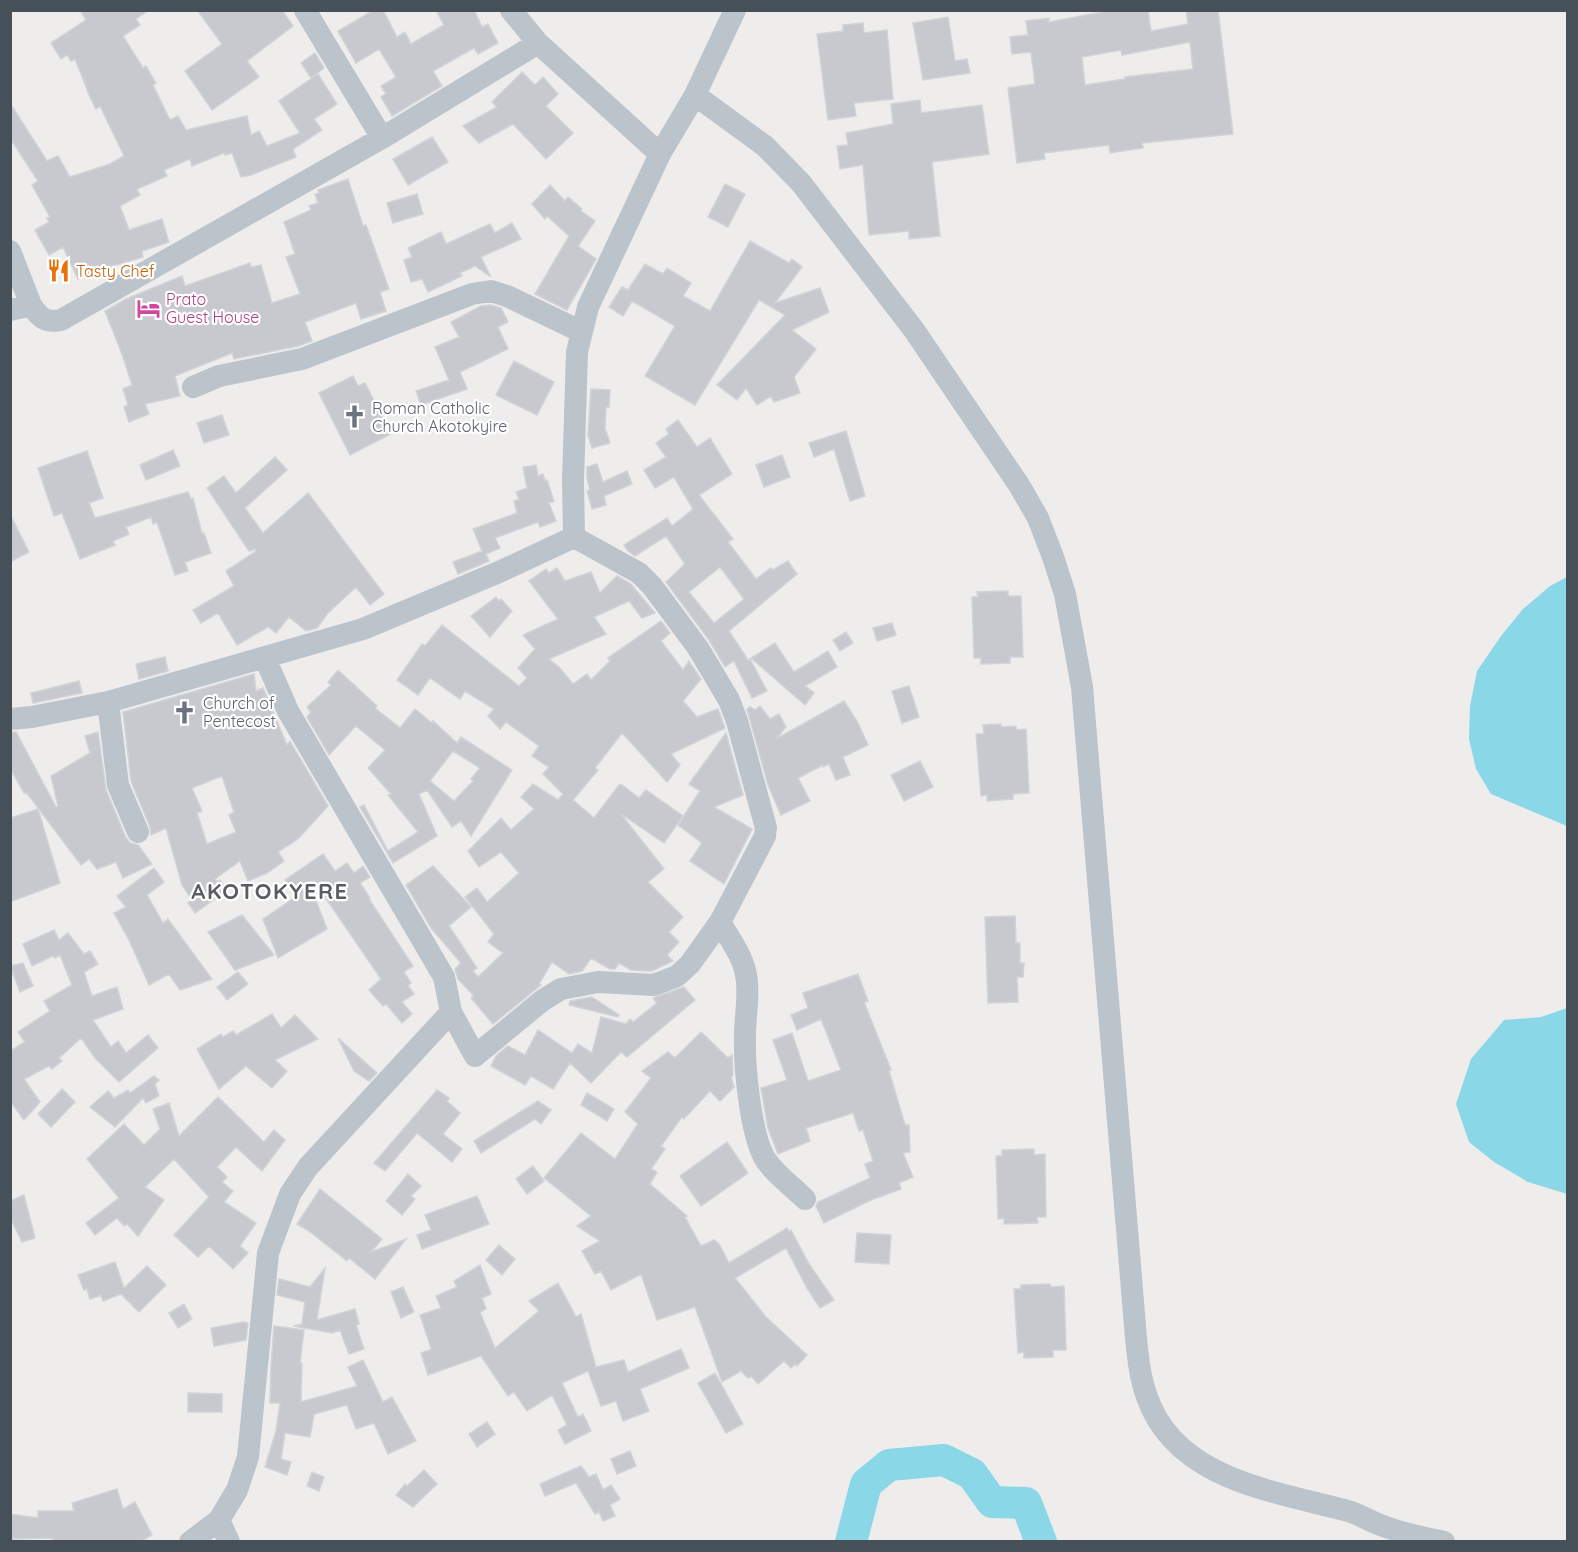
<svg xmlns="http://www.w3.org/2000/svg" width="1578" height="1552" viewBox="0 0 1578 1552" font-family="Quicksand,sans-serif">
  <rect width="100%" height="100%" fill="#efecec"/>
  <path fill="#8ad7e7" d="M1567,577v249l-76,-32 -15,-25 -7,-30 1,-33 7,-35 24,-35 22,-27 27,-23z
    M1567,1008h1l-1,186 -39,-12 -34,-20 -25,-20 -13,-38 15,-45 33,-39 37,-3z"/>
  <g fill="none" stroke-linecap="round" stroke-linejoin="round">
    <path stroke="#8ad7e7" stroke-width="32" d="M851,1542l15,-58 23,-19 55,-5 28,14 20,28 34,1 15,39"/>
  </g>
  <path fill="#c7c9cf" stroke="#d0d3d8" stroke-width="1.5" fill-rule="evenodd" d="M80,10h69l-13,9 4,6 -17,11 20,32 3,-2 10,17 -3,2 17,35 8,-4 8,14 61,-14 4,19 8,-4 8,15 33,-13 -21,-32 39,-27 19,30 -23,15 8,11 -29,19 3,8 -45,18 -10,2 -9,-24 -7,2 -1,-2 -32,13 -2,-7 -26,11 3,6 -30,13 3,6 -20,11 9,24 33,-11 7,23 -27,9 1,6 -53,16 -12,6 -15,-32 -14,8 -14,-25 14,-8 -2,-4 3,-1 -18,-32 6,-4 -28,-43v-35l37,58 11,-5 12,21 40,-13 14,-8 -24,-50 -4,3 -6,-12 -15,-38 -4,2 -4,-6 -6,4 -10,-16 35,-23z
    M197,10h85l11,16 -46,35 12,16 -47,33 -27,-39 37,-27z
    M374,10h9l14,27 8,-5 6,12 33,-19 -8,-15h38l8,17 6,-3 10,19 -20,11 -4,-6 -41,23 9,15 -50,30 -11,-19 5,-3 -5,-8 15,-9 -17,-28 -23,14 -18,-32z
    M1113,10h35l3,21 37,-7 -2,-14h32l15,124 -91,9 1,5 -33,5 -1,-8 -65,8 1,6 -28,4 -9,-75 27,-4 -4,-32 -19,2 -2,-17 18,-2 -2,-14 23,-3v4zM1190,42l3,27 -68,8v2l-40,6 -3,-28 39,-7 1,5z
    M948,17l7,44 12,-2 3,14 -47,7 -10,-57z
    M863,23l1,10 23,-3 6,69 -39,4 2,13 -28,4 -11,-86 26,-3v-6z
    M315,53l9,15 -13,10 -10,-15z
    M522,72l13,13 8,-8 15,17 -12,12 27,27 -27,26 -33,-35 -34,19 -16,-17 34,-19 -5,-5z
    M920,100l1,13 61,-8 7,49 -57,8 8,74 -31,3v-8l-40,4 -6,-70 -23,4 -3,-23 11,-1 -2,-12 47,-9 -2,-20z
    M432,137l16,25 -40,23 -15,-26z
    M348,179l15,47 3,-1 23,64 -9,3 6,19 -25,8 -5,-16 -51,19 7,19 -14,5 -64,13 -2,-6 -57,23 5,20 -35,8 4,10 -20,8 -5,-15 4,-2 -5,-16 9,-4 -10,-31 -17,-43 21,-12 56,-23 3,10 65,-23 1,4 10,-2 11,38 28,-9 -14,-37 9,-3 -11,-32 27,-12 -2,-4 9,-3 -3,-9 4,-1 -1,-3z
    M725,184l20,10 -17,33 -20,-10z
    M550,185l15,16 3,-4 14,12 -1,2 14,10 -17,25 18,13 -29,51 -32,-16 34,-58 -22,-20 -2,3 -13,-15z
    M417,194l6,20 -30,9 -6,-20z
    M512,223l9,16 -40,18 10,20 -16,-11 -15,7 2,3 -34,16 -6,-13 -11,3 -7,-22 8,-3 -4,-9 33,-16 5,12 44,-20 5,9z
    M750,241l39,22 3,-4 10,8 -27,36 45,-15 9,24 -37,18 24,19 -22,28 6,16 -26,9 -3,-6 -14,9 -11,-17 -9,12 -20,-15 68,-70 -26,-15 -64,105 -50,-29 30,-50 -43,-25 -9,15 -14,-9 13,-20 6,3 17,-26 18,10 4,-6 24,15 -8,13 27,15z
    M490,305l11,3 7,14 -10,5 10,22 -48,23 7,17 -46,16 -5,-14 33,-11 -14,-33 24,-10 -8,-15 30,-16z
    M514,361l40,21 -17,33 -41,-20z
    M353,376l5,10 7,-3 26,51 -41,21 -31,-62z
    M591,389l19,1 -1,17h-3l-1,21 5,15 -18,5 -4,-13z
    M222,415l7,20 -25,8 -7,-20z
    M678,420l19,27 13,-9 22,36 -33,21 34,44 -5,3 28,37 15,-11 2,2 15,-9 9,13 -68,57 19,29 2,-1 17,32 -15,7 -18,-37 -9,6 -16,-27 -43,-58 19,-18 -19,-28 -31,20 -7,-5 -4,-6 43,-27 5,8 21,-17 -19,-32 -19,11 -11,-18 22,-13 -10,-14 13,-9 -3,-5zM720,567l24,32 -30,24 -25,-31z
    M846,431l19,65 -15,5 -16,-52 -20,8 -5,-14z
    M173,450l7,16 -34,14 -6,-15z
    M87,451l16,47 -14,5 6,15 93,-26 3,7 2,-1 9,36 2,-1 7,20 -26,9 3,9 -13,4 -18,-53 -4,2 -2,-7 -25,10 3,7 -16,7 2,4 -35,14 -18,-46 -8,3 -16,-48z
    M782,455l8,22 -26,10 -8,-22z
    M275,457l12,13 -42,38 18,25 45,-40 76,101 -14,11 -14,-18 -28,26 -11,15 -11,3 -17,-14 -13,16 -8,-6 -31,18 -19,-32 -17,10 -8,-13 41,-24 -8,-15 30,-20 -1,-2 -6,2 -42,-63 17,-12 12,17z
    M597,464l6,18 24,-11 5,13 -28,12 2,9 -14,4 -5,-18 3,-1 -3,-11v-12z
    M536,465l2,11 5,-2 2,7 2,-1 7,21 -5,2 7,18 -16,6 -2,-5 -43,16 5,10 -14,6 3,7 -31,13 -5,-12 29,-11 -9,-22 44,-16 -3,-12 5,-2 -3,-7 11,-4 -4,-21z
    M10,514l19,38 -19,10z
    M557,568l8,13 26,-9 9,21 17,-17 14,8 24,29 -13,5 -13,-17 -35,16 12,17 -57,25 11,9 13,16 14,-10 4,6 19,-19 -2,-3 53,-37 9,12 -9,8 22,29 6,-9 12,18 -18,22 14,16 21,-8 7,19 -54,26 9,11 -13,17 -45,-49 -27,35 3,2 -25,30 21,18 25,-33h3l17,13 7,-8 37,26 -19,27 -43,-29 43,55 -16,13 35,35 -14,15 10,10 -12,13 6,6 -21,10 -21,-1 -12,-7 -4,6h-5l-19,-11 -9,13 -13,3 -17,-12 -13,22 2,1 -48,39 -22,-26 3,-2 -16,-17 -3,-10 6,-6 -30,-35 -25,-43 27,-19 38,41 -22,19 28,42 -4,3 5,6 25,-24 -15,-11 6,-8 -29,-37 12,-9 10,14 32,-29 -18,-21 -22,15 -11,-16 33,-33 10,12 23,-21 -13,-12 12,-13 25,16 5,-6 -20,-20 6,-7 -17,-11 7,-10 -33,-24 -6,7 -12,-13 6,-7 -29,-18 -5,8 -30,-21 -12,17 -21,-15 25,-36 3,2 17,-21 77,61 8,-8 -9,-10 17,-19 -12,-14 35,-16 -29,-38 17,-12 3,4z
    M1008,591v5h13l2,61h-13v6l-29,1v-6h-7l-2,-61h6l-1,-5z
    M496,597l3,4 2,-2 11,12 -22,26 -19,-21z
    M892,623l4,12 -19,6 -4,-13z
    M846,632l7,11 -13,8 -7,-11z
    M775,643l19,29 34,-21 9,16 -32,19 9,7 -9,12 -54,-47z
    M165,657l3,14 -29,8 -3,-15z
    M338,670l39,36 -2,2 25,20 15,-19 17,14 1,-2 24,22 4,-6 51,33 -41,66 -10,-15 -9,6 -25,-37 -8,4 18,42 -44,27 -33,-56 4,-2 24,46 30,-19 -30,-37 3,-1 -23,-26 17,-18 -29,-24 -27,29 -22,-38 4,-5 -4,-5 24,-22 -3,-3zM453,751l27,17 -9,11 2,2 -19,20 -24,-20z
    M254,674l2,17 7,-3 24,57 3,-4 38,65 -30,33 -20,13 6,9 -17,12 -19,8 -8,-20 -25,18 2,3 3,-2 7,10 -32,23 -7,-10 4,-3 -10,-15 -16,-57 -15,7 -1,-8 -19,-46 -8,-69zM222,776l12,36 -5,3 7,17 -29,12 -10,-31 5,-2 -10,-23z
    M79,681l3,12 -49,10 -2,-10z
    M909,686l10,31 -17,6 -10,-32z
    M844,701l13,20 11,24 -25,12 7,18 -14,5 -7,-16 -6,3v-2l-25,13 12,23 -29,14 -13,-30 -21,-76 3,-2 5,3 5,-4 10,13 9,-5 7,13 -10,12z
    M1001,724v3l15,-1v4l10,-1 3,64 -16,1v5l-26,2v-6l-6,1 -5,-62h8l-1,-9z
    M10,732h6l40,75 2,-1 -7,-30 39,-23 -5,-17 13,-4 8,58 20,48 4,5 8,2 14,19 -29,14 -7,-16 -19,7 -8,-10 -8,6 -55,-73 -2,1 -14,-25z
    M726,733l17,62 -29,12 38,22 -28,55 -34,-23 12,-18 -24,-18 22,-34 -11,-7z
    M920,761l13,26 -29,14 -13,-26z
    M38,809l22,74 -50,19v-84z
    M323,854l12,17 12,-8 7,10 9,-7 7,11 -10,6 10,15 -1,1 44,67 -9,6 7,11 -3,2 6,9 -12,8 10,12 -10,9 -16,-19 -3,2 -14,-16 12,-11 -67,-98 -5,2 18,46 -49,29 -15,-39 34,-23 -12,-16z
    M154,868l10,14 -17,13 16,28 5,-4 44,60 -32,11 -11,-16 -20,11 -20,-45 -15,-27 12,-6 -9,-11z
    M242,915l32,40 -39,15 -27,-38z
    M1015,916l1,27h4v20h4l-1,14h-6l1,25 -30,1 -3,-86z
    M54,930l5,10 9,-7 16,21 6,-3 8,13 -14,8 8,24 25,-9 6,22 -30,11 18,27 7,-6 8,12 22,-18 10,13 -39,34 -24,-24 -14,-20 -22,20 3,3 -10,8 -3,-3 -25,13 16,23 -16,18 -14,-19v-50l15,-9 -7,-10 32,-21 -6,-10 28,-16 -12,-30 -5,3 -2,-2 -21,10 -9,-22z
    M23,963l10,23 -13,6 -10,-26z
    M238,972l10,12 -21,16 -10,-13z
    M858,974l10,27 -4,1 27,68 -2,1 16,54h4l1,27 -7,1 10,24 -14,6 2,6 -30,11 -47,23 -8,-17 2,-4 52,-24 -5,-14 8,-3 -10,-31 -4,1 -6,-18 -47,15 4,13 -32,13 -10,-26 -7,-40 26,-8 -14,-40 19,-7 16,48 33,-11 -20,-51 -24,11 -6,-15 17,-7 -5,-15z
    M684,987l11,13 -68,57 -6,-5 -30,31 -21,-20 -17,26 -22,-13 -6,9 -34,-19 5,-10 12,-10 17,9 13,-25 34,23 6,-9 14,9 9,-36 25,7 4,-5 3,3 24,-19 -4,-5z
    M592,997l27,18 -1,2 -49,-12 1,-4z
    M272,1014l9,14 14,-13 23,24 -43,21 12,11 -15,17 -26,-22 -27,23 -22,-40 24,-15 2,3 10,-6 3,4z
    M701,1032l27,26 4,-3 1,20 -2,2 3,10 -14,14 -10,-10 -26,28 -2,-2 -21,29 4,3 -14,20 6,3 -7,12 37,32 -2,1 16,29 13,-6 5,4 10,19 58,-35 2,3 2,-1 18,34 25,36 -14,8 -13,-20 -21,-40 -51,30 31,39 41,38 -10,11 -2,-2 -4,4 -7,-7 -26,23 -7,-8 -3,2 -7,-7 -19,11 -27,-75 -38,13 -16,-46 -30,16 -10,-19 -6,3 -13,-23 18,-10 -23,-15 14,-10 -47,-38 37,-45 34,26 23,-35 -13,-12 26,-34 -9,-7 26,-19 7,6z
    M338,1038l39,35 -8,8 -15,-10z
    M154,1076l5,4 -4,4 4,12 -13,7 -3,-5 -28,29 -25,-20 18,-16 6,7 14,-8 2,3z
    M62,1089l13,13 -24,25 -13,-13z
    M437,1090l12,8 -2,3 13,12 -17,21 19,15 -10,13 -35,-29 -32,38 -11,-8z
    M587,1093l27,16 -7,12 -26,-16z
    M218,1097l46,45 10,-12 11,10 -23,31 -26,-24 -19,20 10,10 -5,5 11,9 -9,11 32,21 -16,23 8,7 -15,16 -24,-23 -11,11 -24,-22 35,-38 -35,-38 -29,28 19,13 -26,36 -11,-12 -3,2 -7,-8 -22,17 -9,-12 33,-25 -32,-39 37,-35 20,21 16,-16 -7,-20 16,-6 10,33z
    M538,1101l13,9 -10,14 -6,-5 -54,34 -7,-12z
    M727,1142l21,31 -47,33 -21,-30z
    M1034,1149v6l11,-1 1,63h-9l1,6 -34,1v-6l-6,1 -2,-63h6v-6z
    M533,1166l11,15 -17,13 -11,-15z
    M408,1174l13,12 -10,10 4,3 -13,16 -16,-14z
    M320,1189l62,50 -11,13 35,-13 -31,40 -26,-21 -2,3 -38,-30 -12,-7z
    M24,1195l11,43 -13,4 -12,-25v-16z
    M477,1196l12,28 -67,25 -5,-14 14,-5 -6,-15z
    M857,1233l34,2 -2,29 -34,-2z
    M499,1245l16,14 -13,16 -16,-15z
    M115,1262l9,26 23,-22 19,19 -27,27 -18,-18 -18,7 -2,-6 -11,4 -3,-10 -3,1 -6,-15z
    M480,1265l11,29 -9,4 4,11 -6,3 15,36 44,-37 -10,-10 29,-18 18,34 5,-3 15,53 28,-7 4,12 53,-23 8,19 -49,21 9,22 -26,10 -7,-20 -15,5 -13,-35 -26,12 16,34 5,-3 8,17 -26,13 -7,-14 9,-5 -15,-30 -25,16 -13,-19 -6,4 -27,-40 -53,19 -7,-22 9,-3 1,-2 -11,-33 21,-7 -5,-12 21,-9 -3,-6z
    M325,1268l-8,52 38,-11 4,15 -3,1 8,24 -15,5 -9,-24 -8,3 -38,-7 8,-2 3,-22 -28,-7 2,-16 31,8z
    M1050,1284v3l14,-1 2,64h-13v7l-29,1v-6l-6,1 -4,-64h7v-4z
    M403,1287l11,25 -13,6 -10,-26z
    M184,1304l8,15 -14,9 -9,-15z
    M243,1322l5,1 -2,17 -32,6 -3,-18z
    M274,1326l30,4 -4,33h2l-1,39 56,-16 -9,-19 15,-7 20,42 9,-5 24,44 -28,13 -14,-31 -18,6 -9,-24 -33,9 -4,23 -25,-4 -4,26 10,3 -4,13 -22,-8 11,-36 4,-28h-10l1,-37z
    M715,1373l28,51 -17,9 -28,-50z
    M188,1393l34,1v18h-34z
    M487,1422l8,12 -18,13 -8,-13z
    M630,1451l6,15 -19,8 -6,-15z
    M581,1466l8,11 7,-3 7,16 8,-5 9,14 -10,6 5,11 -12,5 -4,-9 -4,2 -19,-31 -31,13 -5,-12z
    M424,1470l13,14 -24,23 -17,-12 9,-11 2,2z
    M312,1472l12,5 -5,14 -12,-5z
    M117,1489l6,20 12,-7 17,33 -12,7h-87v-4l-43,1v-25l28,4v-7h36l-2,-8z"/>
  <g fill="none" stroke-linecap="round" stroke-linejoin="round">
    <path stroke="#bbc4cb" stroke-width="22" d="M305,10l77,128
      M511,10l27,33
      M695,95l70,51 36,37 113,147 105,155 19,33 15,39 12,37 17,93 54,651c2,20 4,40 11,59 29,83 127,94 201,114 11,3 20,9 30,13 21,9 43,13 66,18
      M10,251l21,54
      M10,310l21,-5c9,13 14,18 30,15l321,-182 156,-95 122,111
      M193,387l26,-11 83,-17 170,-65 19,-3 16,5 75,36
      M574,537l-1,-56 4,-129 11,-45 72,-153 35,-59 40,-85
      M265,658l23,53 156,266 7,35 24,44 68,-56 18,-11 37,-7 56,3 23,-9 13,-12 30,-42 45,-86 1,-8 -29,-107 -8,-21 -31,-52 -46,-62 -13,-13 -65,-36
      M108,702l10,83 20,47
      M10,719l22,-2 76,-15 255,-73 136,-57 75,-35
      M720,922c9,16 23,34 26,53 4,20 -1,40 -1,60 -1,30 5,95 19,122 9,16 28,29 41,42
      M219,1520l10,22
      M190,1542l29,-22 18,-30 11,-33 20,-204 22,-59 18,-27 143,-155"/>
  </g>
  <defs>
    <symbol id="restaurant-bare" viewBox="-9 -9 18 18"><path d="M-5-6h1v4h1v-4h1v4h1v-4h1v5L-1.5 .5V6h-2V.5L-5-1ZM5-6V6H3V1.5H1.5Q1.5-4 5-6Z" fill="#e8710a" stroke="#fff" stroke-width="2.5" paint-order="stroke"/></symbol>
    <symbol id="hotel-bare" viewBox="-9 -9 18 18"><path d="M-6-4.5h1.5V1H6V5H4.5V3h-9V5H-6ZM-4 0a1.8 1.8 0 1 1 3.6 0ZM.5 0V-2.5h3Q6-2.5 6 0Z" fill="#d1479c" stroke="#fff" stroke-width="2.5" paint-order="stroke"/></symbol>
    <symbol id="church-bare" viewBox="-9 -9 18 18"><path d="M-1.2-6h2.4v3.5h3.3v2.4h-3.3V6h-2.4V-.1h-3.3v-2.4h3.3Z" fill="#6b7280" stroke="#fff" stroke-width="2.5" paint-order="stroke"/></symbol>
  </defs>
  <g fill-rule="evenodd">
    <use href="#restaurant-bare" x="42" y="254" width="33" height="33"/>
    <use href="#hotel-bare" x="132" y="292" width="33" height="33"/>
    <use href="#church-bare" x="338" y="400" width="33" height="33"/>
    <use href="#church-bare" x="168" y="696" width="33" height="33"/>
  </g>
  <g text-anchor="middle" stroke-width="4.5" stroke-linejoin="round" paint-order="stroke">
    <g font-size="16" fill="#c56008" stroke="#fff" text-anchor="start">
      <text x="76" y="277">Tasty Chef</text>
    </g>
    <g font-size="16" fill="#b23c85" stroke="#fff" text-anchor="start">
      <text x="166" y="305">Prato<tspan x="166" dy="18">Guest House</tspan></text>
    </g>
    <g font-size="16" fill="#5b616d" stroke="#fff" text-anchor="start">
      <text x="372" y="414">Roman Catholic<tspan x="372" dy="18">Church Akotokyire</tspan></text>
      <text x="203" y="709">Church of<tspan x="203" dy="18">Pentecost</tspan></text>
    </g>
    <g font-size="22" font-weight="bold" letter-spacing="1.5" fill="#595d61" stroke="#fff">
      <text x="270" y="899">AKOTOKYERE</text>
    </g>
  </g>
  <rect width="1578" height="1552" fill="none" stroke="#465059" stroke-width="24"/>
</svg>
